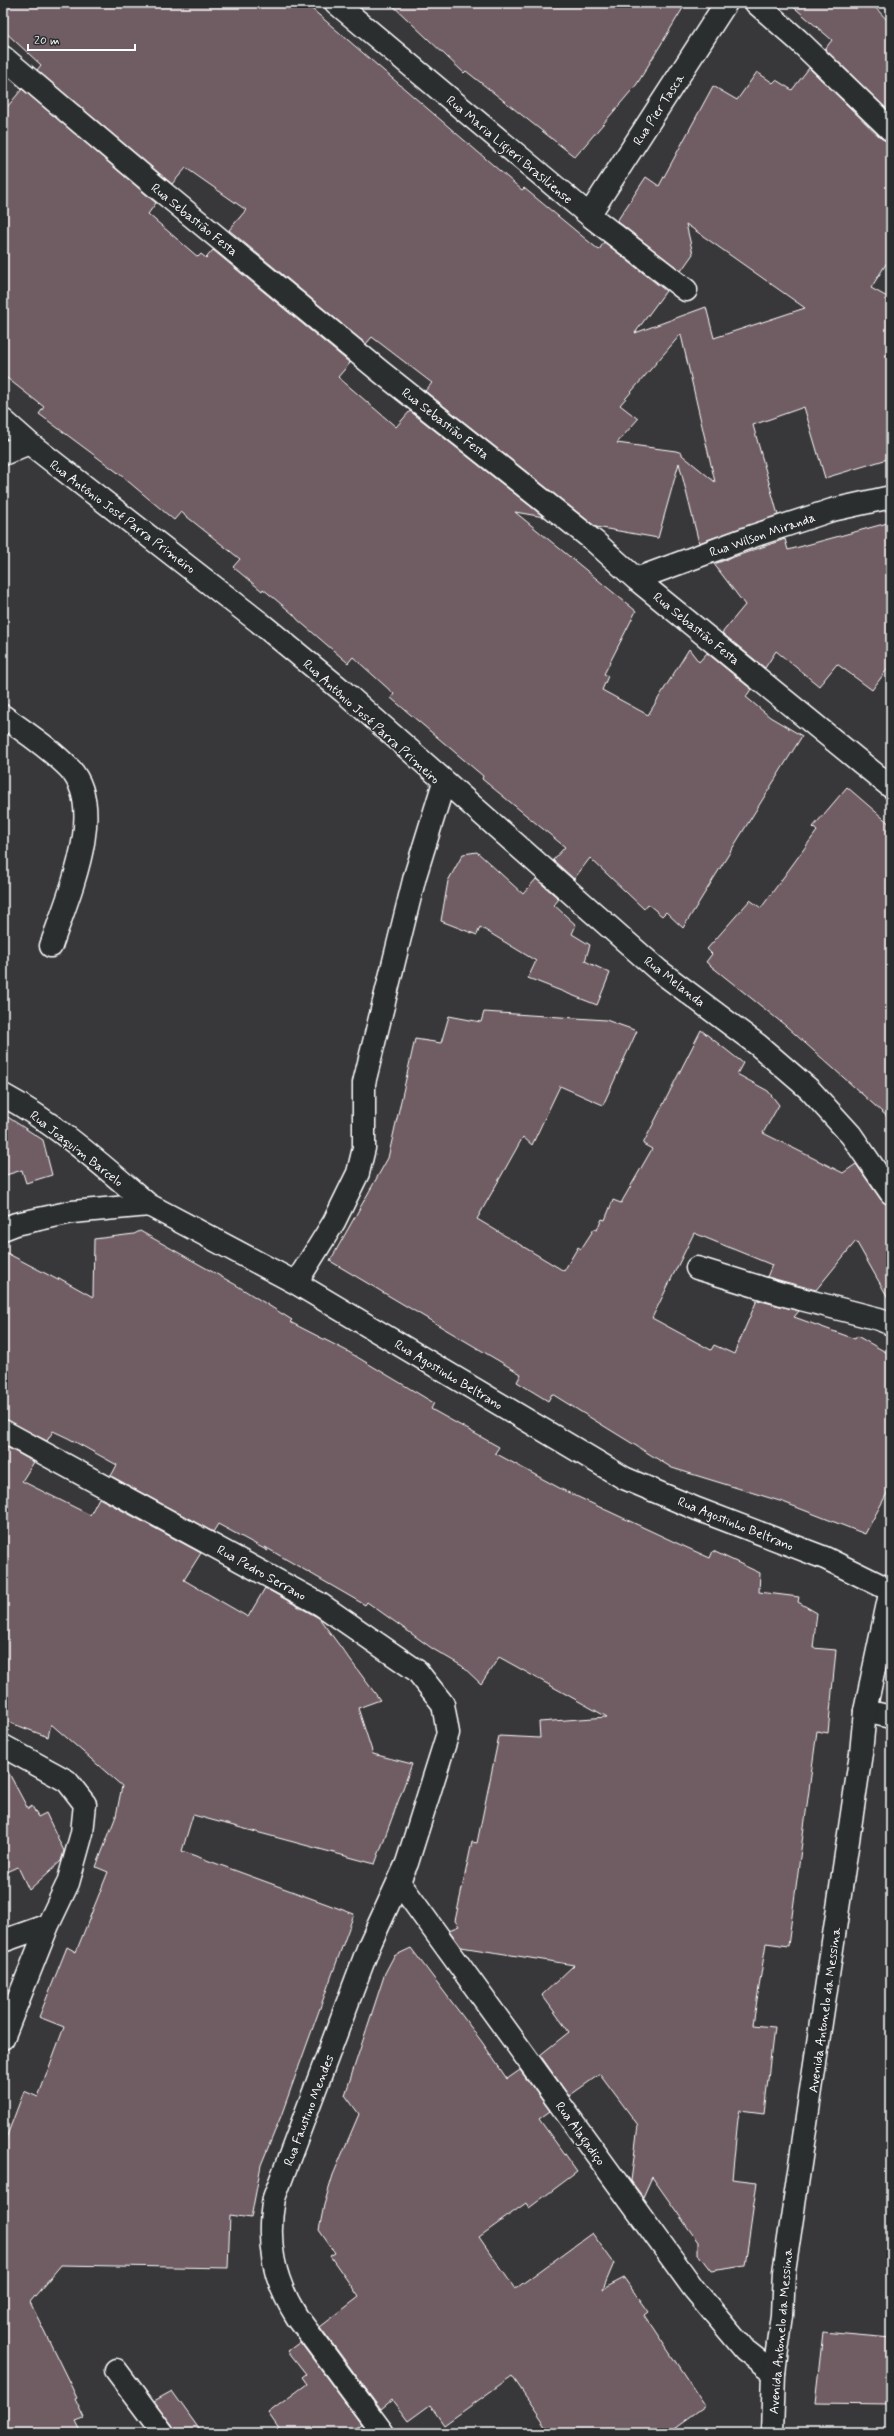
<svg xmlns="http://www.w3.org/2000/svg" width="894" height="2436" viewBox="0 0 894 2436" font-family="Mynerve,sans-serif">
  <rect width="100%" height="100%" fill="#383739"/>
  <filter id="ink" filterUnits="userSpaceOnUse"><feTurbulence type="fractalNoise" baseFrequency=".025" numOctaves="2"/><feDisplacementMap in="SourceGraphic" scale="8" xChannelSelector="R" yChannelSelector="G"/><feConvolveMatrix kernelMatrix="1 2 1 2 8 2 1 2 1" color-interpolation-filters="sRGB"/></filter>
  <g filter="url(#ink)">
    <path fill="#6f5d64" stroke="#fff" fill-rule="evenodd" d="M3,3h302l217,187 2,-2 75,62 5,-8 62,49 -31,42 71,-26 8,31 91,-30 -119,-84 7,30 -12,17 -64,-50 29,-44 13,9 54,-100 24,14 20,-28 16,11 3,-3 16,10 17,-22 73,71 9,3v114l-20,32 20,11v159l-66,20 -21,-71 -51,18 25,90 -79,28 -20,-80 -21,75 -62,-11 -171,-136 7,-8 -60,-46 -6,7 -137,-114 17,-20 -60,-42 -14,16 -135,-114 4,-5 -38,-35zM681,334v1l34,147 -33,-27v-2l-6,-2 -59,-8 21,-24 -18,-14z
      M390,3h296l-49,81 -62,73 -109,-86 -2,2z
      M789,3h82l20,21v89l-66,-64 7,-9z
      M22,89l134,114 -8,11 50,43 3,-3 5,4 7,-8 137,113 -12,14 58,50 14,-16 134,106 -29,-5 121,99 -32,63 4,2 -6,14 46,25 41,-66 10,13 8,-9 44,36 -5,8 24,20 32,19 -119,192 -17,-16 -4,4 -14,-12 -4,5 -54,-51 -16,21 -21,-19 12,-13 -83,-68 1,-3 -92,-78 3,-4 -41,-37 -5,6 -50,-43 -5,-6 -30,-25 -1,2 -29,-24 7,-8 -59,-47 -7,8 -57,-48 -78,-58 5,-7 -41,-32v-263z
      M891,522v142l-19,26 -35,-26 -18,22 -43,-35 -11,17 -43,-35 23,-28 -31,-41 71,-25 3,11z
      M847,787l44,38v295l-105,-94 -80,-64 6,-8 -5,-5 43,-49 11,8 56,-77 -4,-4z
      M477,852l46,42 13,-15 23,20 -5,6 22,20 -4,9 18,11 -5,16 25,12 -13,32 -69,-27 8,-17 -56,-34 -3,8 -36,-14 7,-40 15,-27z
      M484,1012l122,8 31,11 -34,74 -43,-19 -28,59 -9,-8 -46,82 87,52 14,-24 3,2 13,-20 3,1 5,-11 3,1 8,-20 8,3 31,-54 -9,-5 58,-114 42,33 -6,11 31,17 11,14 -16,28 80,40 13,-9 25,36 10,5v98l-35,-62 -40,49 -49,-13 5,-12 -78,-32 -42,85 59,32 3,-5 20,9 23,-54 42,11 -5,6 61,22 2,-3 34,19v131l-26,48 -82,-32 -111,-34 -120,-74 -4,7 -31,-19 4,-8 -191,-113 58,-103 27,-119 26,4 8,-27 32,6z
      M3,1114l40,26 9,35 -26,8 -4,-13 -19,6z
      M140,1231l96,54 56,35 -2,2 57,29 87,52 -3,6 68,38 -4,6 68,37 118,55 29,13 3,-7 47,22 -1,19 40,5 -1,5 19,11 -4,35 23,2 -8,83 -11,-2 -29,215 -22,-3 -13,82 21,2 -10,86 -24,-3 -2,8 -6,61 25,3 -12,84 -34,5 -13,-17v-12l-46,-65 -9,20 -12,-16 7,-56 -38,-51 -31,22 -29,-41 29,-23 -27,-37 32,-30 -113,-18 -12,-17 10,-4 -4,-5 17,-79 5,1 22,-107 41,2 -1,-16 68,-5 -108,-60 -18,27 -19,-18 -29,-17 -66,-47 -2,3 -100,-58 3,4 -50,-27 -5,8 -102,-56 6,-11 -49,-27 -15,-7 -6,10 -44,-22v-168l55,29 1,-2 34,19 1,-58 40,-5z
      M3,1445l31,17 -12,19 68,34 9,-17 102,55 -17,27 64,37 17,-29 54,30 61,82 -22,8 15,46 39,10 -37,100 -182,-49 -11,36 172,63 -73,202 -20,49 -10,53 -21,-3 -2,53 -167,-3 -31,37 47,96 -2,1 9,19 -8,3 6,12h-79v-287l21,-55 14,6 26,-70 -25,-10 28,-70 9,5 32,-80 -12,-5 20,-51 6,-30 -71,-62 -3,13 -45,-17z
      M3,1762l25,47 4,-3 6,11 8,-4 18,38 -3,10 -32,29 -11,-23 -15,7z
      M411,1948l71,94 25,37 13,-9 30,41 -11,8 38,53 -48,36 -3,-5 -47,34 36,52 77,-56 22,30 -11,26 21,-11 25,35 -4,3 60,90 -37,27h-117l-39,-57 -68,49 -14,-20 -22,16 -16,-21 -11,9 -61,-82 39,-30 -29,-41 5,-3 -16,-23 5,-25 9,-30 26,-61 -14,-19 40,-122 9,-17z
      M823,2332l68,6v66l-76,-1z
      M300,2342l61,82 -13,9h-66l-14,-20 39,-29 -5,-7 4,-3 -18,-23z
      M172,2391l30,42h-27l-2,-7 -19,-25z"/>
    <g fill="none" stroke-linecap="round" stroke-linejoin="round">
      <defs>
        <path id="street" d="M336,3l253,212 97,75
          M3,57l151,128 227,187 213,169 42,38 255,208
          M589,215l137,-212
          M3,420l26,23
          M3,454l26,-11 230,179 85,70 314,278 100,75 52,45 41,45 40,58
          M636,579l117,-43 79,-26 59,-13
          M3,716c23,17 47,32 67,53 38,42 -4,131 -19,177
          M3,1095c54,29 100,71 146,110
          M3,1229l13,-5 56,-12 77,-7 147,78 328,195 73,31 128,49 65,32
          M697,1268l88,27 94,24 12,5
          M296,1283l38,-61 24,-49 6,-25v-65l51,-207 29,-94
          M3,1431l317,173 97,67 26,33 5,29 -41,130 -38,83 -95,252c-8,44 -1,81 23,119l86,116
          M865,1711l26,6
          M3,1746l64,35 18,23 -3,29 -14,50 -20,42 -45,113
          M399,1882l295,407 51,61 29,23
          M3,1941l45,-16
          M116,2370l47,63"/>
        <path id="secondary" d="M756,3l42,37 93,90
          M772,2433l2,-60 8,-58 2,-43 77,-519 4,-42 26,-122"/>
      </defs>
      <use href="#street" stroke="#fff" stroke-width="25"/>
      <use href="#secondary" stroke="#fff" stroke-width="25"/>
      <use href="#street" stroke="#2a2d2e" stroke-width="22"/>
      <use href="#secondary" stroke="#2a2d2e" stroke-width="22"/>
    </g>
  </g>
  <g text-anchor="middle" stroke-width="3" stroke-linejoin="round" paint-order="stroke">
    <g font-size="13" fill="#fff" stroke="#2a2d2e">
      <text transform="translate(658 109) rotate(-57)" y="5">Rua Pier Tasca</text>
      <text transform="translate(510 149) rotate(40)" y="5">Rua Maria Ligieri Brasiliense</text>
      <text transform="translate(195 219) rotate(39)" y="5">Rua Sebastião Festa</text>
      <text transform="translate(446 423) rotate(38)" y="5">Rua Sebastião Festa</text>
      <text transform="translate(123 516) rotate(37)" y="5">Rua Antônio José Parra Primeiro</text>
      <text transform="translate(762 534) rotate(-19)" y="5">Rua Wilson Miranda</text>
      <text transform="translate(697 628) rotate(39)" y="5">Rua Sebastião Festa</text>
      <text transform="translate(372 721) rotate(42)" y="5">Rua Antônio José Parra Primeiro</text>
      <text transform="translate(675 981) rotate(38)" y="5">Rua Melanda</text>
      <text transform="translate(77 1148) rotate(38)" y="5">Rua Joaquim Barcelo</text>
      <text transform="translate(449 1374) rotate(31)" y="5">Rua Agostinho Beltrano</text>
      <text transform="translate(736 1523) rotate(22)" y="5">Rua Agostinho Beltrano</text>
      <text transform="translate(262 1572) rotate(29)" y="5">Rua Pedro Serrano</text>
      <text transform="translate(824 2010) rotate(-82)" y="5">Avenida Antonelo da Messina</text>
      <text transform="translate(308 2110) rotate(-69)" y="5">Rua Faustino Mendes</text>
      <text transform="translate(581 2133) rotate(54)" y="5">Rua Alagadiço</text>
      <text transform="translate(780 2331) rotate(-85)" y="5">Avenida Antonelo da Messina</text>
    </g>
  </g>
  <rect width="894" height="2436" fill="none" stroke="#2a2d2e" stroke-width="16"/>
  <rect x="8" y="8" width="878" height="2420" fill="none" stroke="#fff" stroke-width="1.5" filter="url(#ink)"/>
  <path d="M28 44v6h107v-6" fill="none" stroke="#ffffff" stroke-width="2"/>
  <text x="34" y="44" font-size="12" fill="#ffffff" stroke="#2a2d2e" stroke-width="3" paint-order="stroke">20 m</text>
</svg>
